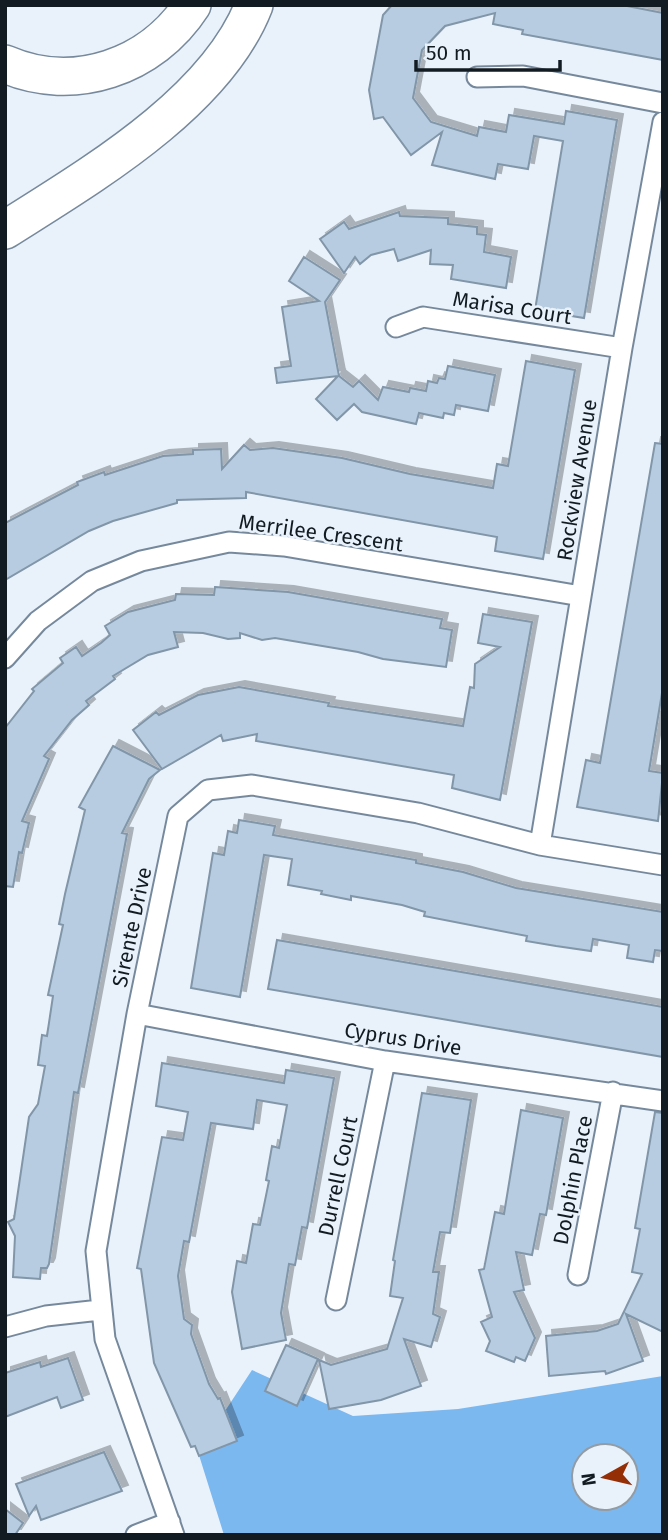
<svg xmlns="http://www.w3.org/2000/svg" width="668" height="1540" viewBox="0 0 668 1540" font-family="'Fira Sans',sans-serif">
  <defs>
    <filter id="shadow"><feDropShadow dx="6" dy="-6" stdDeviation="0" flood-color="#0004"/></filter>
  </defs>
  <rect width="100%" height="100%" fill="#e9f2fb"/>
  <path fill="#7cb8f0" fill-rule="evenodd" d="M252,1370l101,46 105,-7 205,-33v159h-439l-26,-83zM584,1456h42v42h-42z"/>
  <path fill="#b7cce0" stroke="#8296a9" stroke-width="2" filter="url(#shadow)" d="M392,5h230l41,8v47l-141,-26 1,-4 -30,-6 2,-11 -50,13 -23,24 -9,48 18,24 46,14 2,-9 27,5 3,-17 55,9 2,-13 51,9 -33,198 -49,-8 28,-169 -29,-5 -6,33 -30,-5 -3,15 -63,-14 10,-33 -31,23 -28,-38 -9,2 -5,-29 14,-75z
    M399,212l1,4 48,2v6l29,3v7l9,1 -2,17 27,5 -5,31 -55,-9 2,-14 -23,-1 1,-14 -33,11 -4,-12 -23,6 -11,9 -5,-7 -11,16 -24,-34 24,-17 5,7z
    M304,257l36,23 -15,22 14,74 14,11 6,-6 19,19 5,-13 26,5 1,-4 16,3 2,-10 9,2 2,-5 6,1 3,-13 47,9 -7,36 -32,-6 -2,10 -10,-2 -1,5 -24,-5 -3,11 -54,-12 -8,-8 -17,16 -21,-21 22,-23 -61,7 -2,-15 16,-2 -9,-59 37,-6 -30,-20z
    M526,361l49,9 -32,189 -48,-8 2,-14 -251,-45v6l-69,2v3l-64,18 -24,10 -84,49v-57l73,-38 -1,-3 27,-10 1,3 58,-19 30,-2v-4l28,-1 1,20 22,-24 6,5 23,-2 69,10 68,16 83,14 4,-24 11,2z
    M655,443l8,1v243l-14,84 14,2 -5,48 -81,-14 9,-47 14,3z
    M215,587l73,5 154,27 -2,9 12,2 -6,37 -63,-8 -25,-7 -83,-14 -13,2 -22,-7v5l-12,1 -25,-6 -29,-1 4,15 -30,8 -35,21 2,3 -29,22 3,4 -17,15 -28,36 5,3 -27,62 7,2 -7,30 -3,-1 -6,35 -8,-1v-158l29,-37 -2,-2 31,-26 -3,-5 16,-11 6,9 19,-13 9,-8 -5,-9 23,-14 47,-12 1,-6 38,1z
    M483,614l49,8 -32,178 -48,-12 2,-13 -198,-34 1,-7 -34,7 -2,-6 -59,34 -29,-39 23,-18 3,3 39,-20 41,-8 90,16 -1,3 135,20 7,-39 4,1 1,-24 25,-17 -22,-4z
    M113,746l47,24 -11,9 -27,54 5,1 -49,259 -4,-1 -25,172 -2,4h-6l-1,11 -27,-2 2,-41 -7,-14 6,-3 15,-102 9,-13 7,-38 -7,-1 4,-30 5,1 6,-40 -5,-1 15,-70 -4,-1 6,-30 20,-84 -6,-3z
    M239,820l36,6 -2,9 143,25v3l47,9 53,16 147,24v39l-8,-1 -2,12 -26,-4 2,-13 -36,-6 -2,12 -35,-5 -30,-5 1,-5 -103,-20 1,-4 -23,-7 -51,-9v4l-30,-6 1,-3 -34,-6 4,-26 -28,-4 -24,142 -49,-9 22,-135 11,2 4,-24 9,2z
    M277,940l386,67v50l-395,-68z
    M162,1063l122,20 2,-13 48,8 -27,150 -5,-1 -7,38 -6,-1 -8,49 5,27 -44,9 -10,-57 5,-31 9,2 7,-39 7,1 9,-44 -3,-1 6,-34 7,2 8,-43 -30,-5 -4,29 -42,-6 -22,119 -5,-1 -6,35 6,43 8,6 -1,9 18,50 9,15 2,-1 17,43 -38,15 -4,-10 -4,1 -37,-84 -13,-94 -4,-1 25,-131 21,3 5,-28 -32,-6z
    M422,1093l49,7 -21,133 -10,-1 -7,40h6l-6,42 7,3 -9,30 -27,-8 17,47 -40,14 -52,9 -10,-49 12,5 56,-16 16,-51 -13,-2 5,-35 -2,-1z
    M521,1110l42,8 -17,97 -6,-1 -8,41 -16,-3 8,38 -10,2 21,46 -10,23 -9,-4 -2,5 -28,-11 4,-10 -9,-19 11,-5 -13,-47 5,-1 11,-57 9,2z
    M655,1112l8,1v219l-37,-18 17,47 -37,13 -1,-3 -56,5 -3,-40 51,-5 21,-7 24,-50 -10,-2 8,-43 -5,-1z
    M286,1345l32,14 -21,47 -32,-15z
    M68,1358l15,42 -22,8 -4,-11 -52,20v-44l35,-11 1,5z
    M104,1452l18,39 -81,29 -5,-14 -7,10 -13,-32z
    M5,1509l18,14 -8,12h-10z"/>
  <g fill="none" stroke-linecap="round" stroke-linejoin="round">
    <defs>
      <path id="minor" d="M477,77l46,-1 140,27
        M396,327l27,-10 199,31
        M5,658l33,-37 54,-40 49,-20 88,-19 55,4 297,50
        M540,845l82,-497 41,-226
        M137,1014l248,47 278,40
        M578,1275l35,-183
        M336,1300l49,-239
        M5,1327l41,-11 54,-6
        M136,1535l34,-13
        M174,1535l-69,-196 -9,-88 41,-237 41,-198 30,-26 44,-5 166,28 122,32 123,20"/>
      <path id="motorway" d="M5,64c69,30 147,3 187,-59
        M5,230c85,-54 211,-127 249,-225"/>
    </defs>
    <use href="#minor" stroke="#76899c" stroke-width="23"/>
    <use href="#motorway" stroke="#76899c" stroke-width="40"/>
    <use href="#minor" stroke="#fff" stroke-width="19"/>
    <use href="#motorway" stroke="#fff" stroke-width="37"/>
  </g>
  <g text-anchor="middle" stroke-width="5" stroke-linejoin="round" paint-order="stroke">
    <g font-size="21" fill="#131b22" stroke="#e9f2fb">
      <text transform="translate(512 308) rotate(9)" y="7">Marisa Court</text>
      <text transform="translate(577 480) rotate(-81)" y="7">Rockview Avenue</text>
      <text transform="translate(321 533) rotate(8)" y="7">Merrilee Crescent</text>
      <text transform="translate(132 927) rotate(-78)" y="7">Sirente Drive</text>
      <text transform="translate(403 1039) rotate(9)" y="7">Cyprus Drive</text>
      <text transform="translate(338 1176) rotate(-78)" y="7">Durrell Court</text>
      <text transform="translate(573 1180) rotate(-79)" y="7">Dolphin Place</text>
    </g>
  </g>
  <rect width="668" height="1540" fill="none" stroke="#131b22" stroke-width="14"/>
  <g transform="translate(605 1477) rotate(262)"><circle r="33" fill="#e9f2fb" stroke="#939ca4" stroke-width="2"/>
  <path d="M0-5L12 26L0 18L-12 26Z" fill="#942e07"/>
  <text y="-10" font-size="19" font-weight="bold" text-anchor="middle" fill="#131b22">N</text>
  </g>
  <path d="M416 60v10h144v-10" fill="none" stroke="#131b22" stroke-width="3.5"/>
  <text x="426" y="60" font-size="21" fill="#131b22" stroke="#e9f2fb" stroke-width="5" paint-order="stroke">50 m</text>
</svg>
